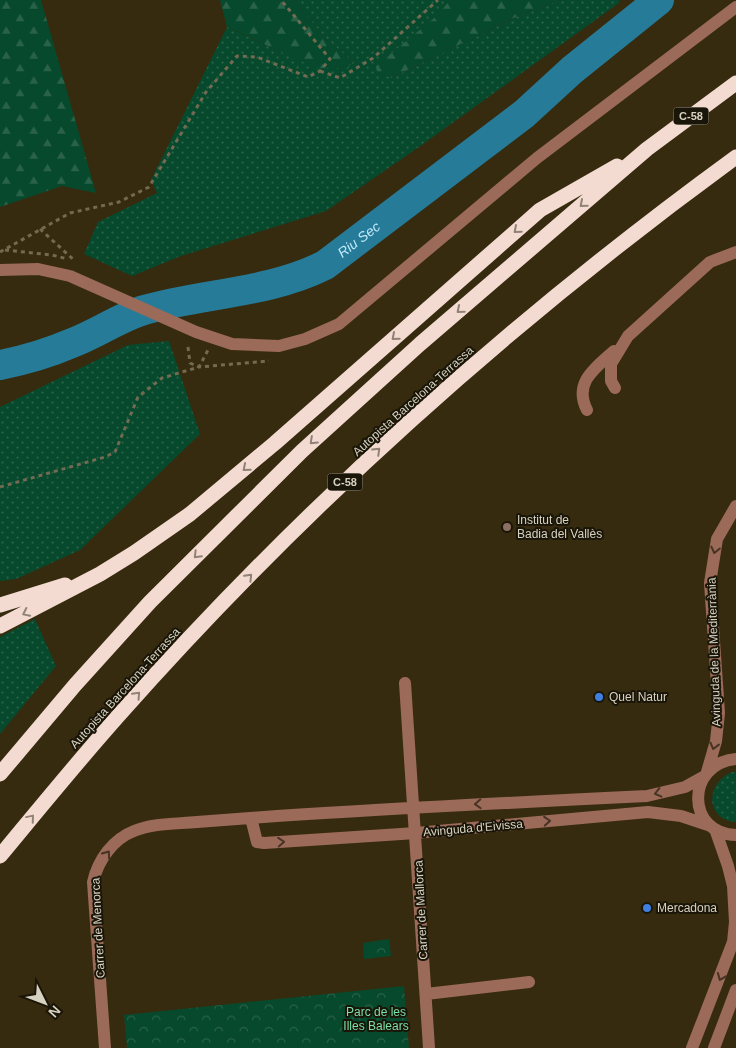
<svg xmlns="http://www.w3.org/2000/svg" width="736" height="1048" viewBox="0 0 736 1048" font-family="Arial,sans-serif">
  <defs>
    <pattern id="grass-dots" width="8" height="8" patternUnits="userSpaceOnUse" patternTransform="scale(1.25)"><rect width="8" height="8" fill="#06492c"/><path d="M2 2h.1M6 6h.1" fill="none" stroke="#2a6249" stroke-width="1.8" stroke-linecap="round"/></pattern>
    <pattern id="forest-firs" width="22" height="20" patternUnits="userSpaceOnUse" patternTransform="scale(1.25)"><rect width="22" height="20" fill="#06492c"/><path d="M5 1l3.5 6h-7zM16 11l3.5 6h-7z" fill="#2a6249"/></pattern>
    <pattern id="park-crowns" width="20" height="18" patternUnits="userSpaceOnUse" patternTransform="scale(1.25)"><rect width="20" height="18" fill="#06492c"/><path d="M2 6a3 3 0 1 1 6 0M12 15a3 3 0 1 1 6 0" fill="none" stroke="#2a6249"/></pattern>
  </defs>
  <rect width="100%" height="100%" fill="#362b0e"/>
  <path fill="url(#grass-dots)" d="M294,0h156l-59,78 131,-64 39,-14h58v3l-200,144 -93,64 -145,45 -49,20 -48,-22 14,-32 59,-29 -6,-13 76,-153 54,25 72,10 -28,-24z
    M169,341l31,93 -120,116 -64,29 -16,2v-174l128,-62z
    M35,619l21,47 -56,68v-97z
    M732,772h4v50c-31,-2 -31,-39 -4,-50z"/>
  <path fill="url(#forest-firs)" d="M0,0h41l55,193 -34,-7 -62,21z
    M220,0h74l31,38 28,24 -6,6h-31l-89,-41z
    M450,0h111l-39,14 -131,64 -14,-6 -1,-6 62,-51z"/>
  <path fill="url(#park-crowns)" d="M389,939l2,17 -27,3 -1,-16z
    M404,986l5,62h-282l-3,-33z"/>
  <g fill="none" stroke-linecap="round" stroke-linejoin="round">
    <path stroke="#267b99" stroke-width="30" id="s1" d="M0,365c25,-5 49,-12 72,-22 24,-9 45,-24 69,-32 61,-18 126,-17 184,-46l199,-151 48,-44 87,-70"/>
    <path stroke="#736a52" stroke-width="3" stroke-dasharray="4 4" stroke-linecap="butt" d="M320,71l20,7 33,-20 65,-58
      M40,229l35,32
      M5,250l47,5 16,4
      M0,252l70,-39 49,-11 30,-15 57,-95 31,-36 20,1 51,20 12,-6 10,-12 -49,-59
      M188,347l2,16 9,4 70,-6
      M0,487l105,-30 10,-5 23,-55 24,-19 37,-11 9,-17"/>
    <path stroke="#9b6a59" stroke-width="12" d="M0,270l38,-1 32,7 126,56 36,12 47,2 26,-7 34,-15 198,-166 199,-151
      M615,388l-4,-7v-17l17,-28 82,-74 26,-10
      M587,410c-14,-27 8,-42 27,-59
      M405,683l24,365
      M736,759c-51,5 -50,75 0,76
      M707,772l9,-31 3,-28 -9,-130 7,-44 19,-33
      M251,818l6,24 7,1 152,-10 232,-21 33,4 30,10
      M426,994l103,-12
      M105,1048l-12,-166c5,-22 20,-43 41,-51 20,-8 42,-7 63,-9 27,-2 53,-4 80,-6 123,-8 246,-14 370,-20l38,-9 18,-10
      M692,1048l41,-106 2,-20 -2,-36 -5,-20 -13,-37
      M714,1048l22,-58"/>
    <path stroke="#f4dbd2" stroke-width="15" d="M0,605l65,-20
      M0,626l100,-52 34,-21 56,-39 85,-71 265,-233 77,-44
      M0,774l75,-89 75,-83 152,-151 118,-107 227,-195 89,-66
      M0,856c39,-47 78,-95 119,-141 184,-208 392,-394 617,-558"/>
  </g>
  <defs><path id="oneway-chevron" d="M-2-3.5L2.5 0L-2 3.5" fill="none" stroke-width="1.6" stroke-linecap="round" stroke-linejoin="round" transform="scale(1.25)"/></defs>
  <g stroke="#918277">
    <use href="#oneway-chevron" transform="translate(583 204) rotate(139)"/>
    <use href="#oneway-chevron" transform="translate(517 230) rotate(139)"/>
    <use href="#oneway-chevron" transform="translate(460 310) rotate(140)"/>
    <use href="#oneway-chevron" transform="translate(395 337) rotate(139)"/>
    <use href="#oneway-chevron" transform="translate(313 441) rotate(137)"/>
    <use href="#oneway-chevron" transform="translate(377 451) rotate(-44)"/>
    <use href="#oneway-chevron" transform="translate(246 468) rotate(140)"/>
    <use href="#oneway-chevron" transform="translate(197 555) rotate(135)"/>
    <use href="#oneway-chevron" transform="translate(249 577) rotate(-46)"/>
    <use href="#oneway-chevron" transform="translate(26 613) rotate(154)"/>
    <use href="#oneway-chevron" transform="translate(137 695) rotate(-47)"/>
    <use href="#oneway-chevron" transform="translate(31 818) rotate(-50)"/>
  </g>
  <g stroke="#463324">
    <use href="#oneway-chevron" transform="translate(715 550) rotate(103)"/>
    <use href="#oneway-chevron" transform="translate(714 746) rotate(104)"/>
    <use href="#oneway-chevron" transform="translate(658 793) rotate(166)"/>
    <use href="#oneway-chevron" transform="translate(478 804) rotate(177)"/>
    <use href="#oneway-chevron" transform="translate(547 821) rotate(-5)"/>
    <use href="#oneway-chevron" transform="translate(281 842) rotate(-4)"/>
    <use href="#oneway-chevron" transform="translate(107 854) rotate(-54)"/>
    <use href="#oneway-chevron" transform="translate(721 977) rotate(112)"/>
  </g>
  <circle fill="#8d6e63" stroke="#191508" stroke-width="2" cx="507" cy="527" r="5"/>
  <g fill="#3f7fe0" stroke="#191508" stroke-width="2">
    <circle cx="599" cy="697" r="5"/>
    <circle cx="647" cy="908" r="5"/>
  </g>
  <g text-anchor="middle" stroke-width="4" stroke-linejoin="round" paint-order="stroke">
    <g fill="#191508" stroke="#9e9989" stroke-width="1">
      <rect x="673.5" y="107.5" width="35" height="17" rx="4"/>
      <rect x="327.5" y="473.5" width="35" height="17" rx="4"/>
    </g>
    <g font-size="11" font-weight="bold" fill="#d7d1c0">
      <text x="691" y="120">C-58</text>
      <text x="345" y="486">C-58</text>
    </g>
    <g font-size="12" fill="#d7d1c0" stroke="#191508">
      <text transform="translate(413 401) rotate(-42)" y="4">Autopista Barcelona-Terrassa</text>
      <text transform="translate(714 652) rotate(-92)" y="4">Avinguda de la Mediterrània</text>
      <text transform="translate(125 688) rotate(-48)" y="4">Autopista Barcelona-Terrassa</text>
      <text transform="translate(473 828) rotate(-5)" y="4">Avinguda d'Eivissa</text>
      <text transform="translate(421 910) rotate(-93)" y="4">Carrer de Mallorca</text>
      <text transform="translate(98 928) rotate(-93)" y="4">Carrer de Menorca</text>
    </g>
    <g font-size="12" fill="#d7d1c0" stroke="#191508" text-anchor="start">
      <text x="517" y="524">Institut de<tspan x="517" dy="14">Badia del Vallès</tspan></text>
      <text x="609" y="701">Quel Natur</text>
      <text x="657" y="912">Mercadona</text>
    </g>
    <g font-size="12" fill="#7bdda7" stroke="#191508">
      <text x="376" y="1016">Parc de les<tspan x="376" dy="14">Illes Balears</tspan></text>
    </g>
    <g font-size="14" font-style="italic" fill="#bfe8f9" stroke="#191508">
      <text dy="5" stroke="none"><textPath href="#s1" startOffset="384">Riu Sec</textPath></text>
    </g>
  </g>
  <g transform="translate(45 1003) rotate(132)" stroke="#191508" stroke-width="4" paint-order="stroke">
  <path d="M0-4L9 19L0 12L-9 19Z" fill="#d7d1c0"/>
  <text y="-8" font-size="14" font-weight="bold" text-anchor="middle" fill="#d7d1c0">N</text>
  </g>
</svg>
